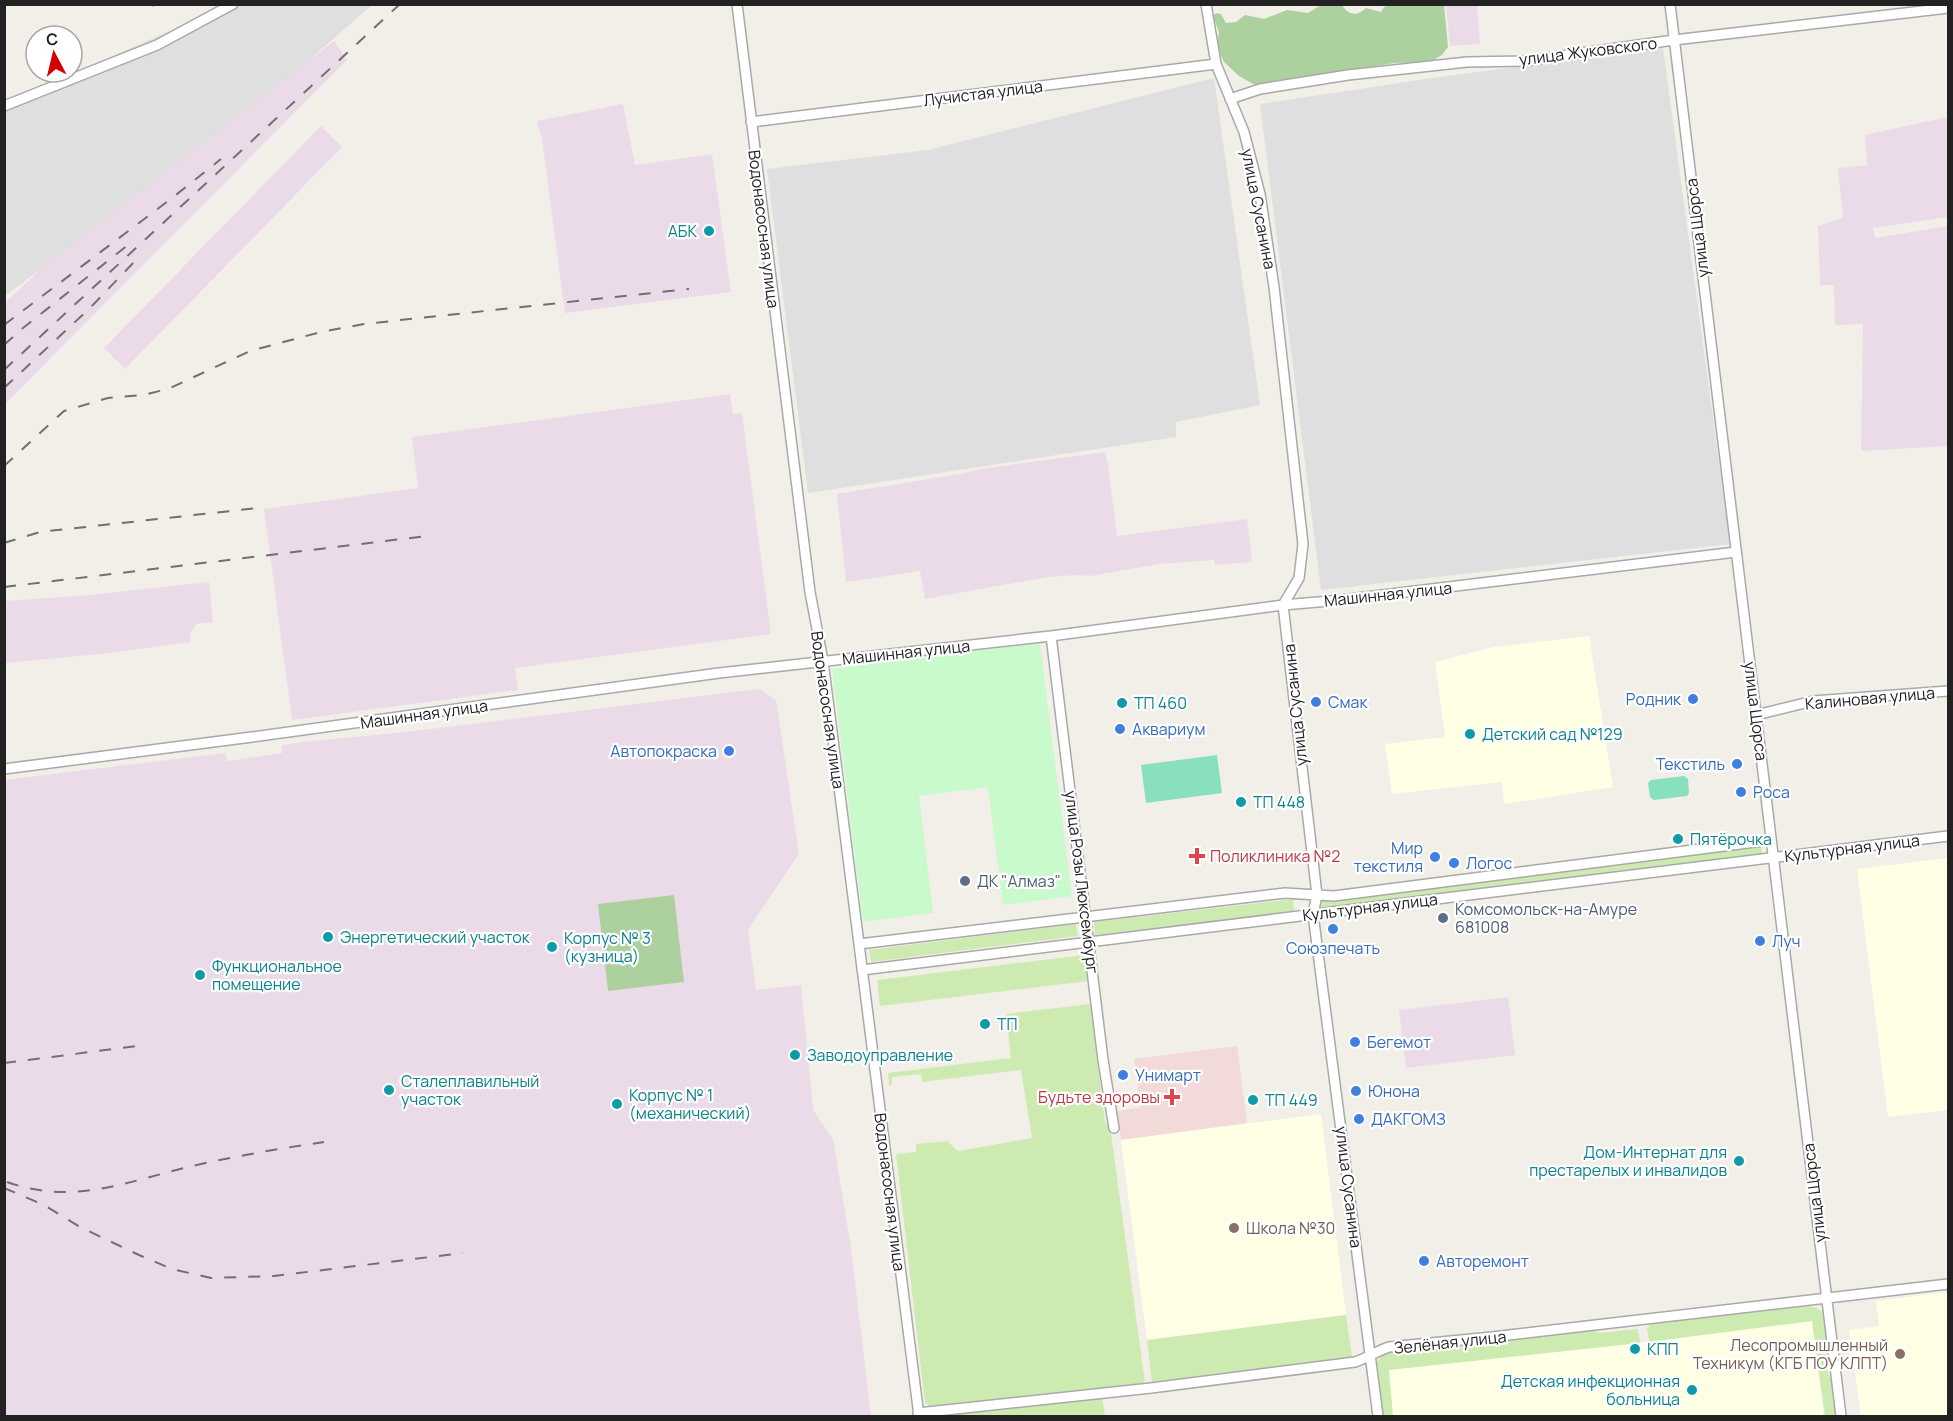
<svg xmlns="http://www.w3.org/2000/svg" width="1953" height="1421" viewBox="0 0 1953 1421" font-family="Manrope,sans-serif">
  <rect width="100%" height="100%" fill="#f2efe9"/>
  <path fill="#e0dfdf" d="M229,5h143l-208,182 -73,44 -86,65v-195l85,-35z
    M1663,48l67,496 -409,46 -61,-486 179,-27z
    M1214,78l46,327 -84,17v15l-368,56 -41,-324 161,-19z"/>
  <path fill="#f2dad9" d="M1237,1046l10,77 -126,17 -4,-29 24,-4 -7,-48z"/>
  <path fill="#ebdbe8" d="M1446,5h31l3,39 -30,2z
    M334,41l13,19 -342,344v-101l39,-37z
    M623,104l12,61 77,-11 19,138 -166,21 -23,-174 -5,-18z
    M1948,117v100l-75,11 2,10 73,-12v220l-87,5 2,-127 -28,1 -1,-40h-14l-2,-59 25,-8 -5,-50 29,-3 -2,-30z
    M321,126l21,21 -217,222 -21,-21z
    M730,394l3,20 9,-1 29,221 -256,34 3,22 -226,30 -28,-211 154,-21 -6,-51z
    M1105,452l3,13 9,71 130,-17 5,43 -37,3 -1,-5 -56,4 -67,12 -13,-1 -30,2 -123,22 -5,-28 -74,11 -9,-88 128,-21 15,-4z
    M209,582l4,40 -17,2 -6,10 1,8 -82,11 -103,10 -1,-62 84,-6z
    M759,689l17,11 23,154 -51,75 8,61 45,-5 12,125 20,29 18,109 20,168h-866l-1,-636 221,-27 3,8 54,-8v-8l30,-4 94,-9z
    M1508,997l7,58 -109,13 -7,-58z"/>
  <path fill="#ffffe5" d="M1589,636l24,151 -109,17 -2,-22 -110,12 -7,-50 60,-7 -10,-75 59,-15z
    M1948,858v252l-60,7 -31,-248z
    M1321,1114l25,201 -199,25 -26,-200z
    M1948,1292v124h-87l-12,-86 30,-4 -3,-25z
    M1812,1321l12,95h-431l-5,-46 257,-28z"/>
  <path fill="#cdebb0" d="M1761,847l2,8 -440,54 -5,-3 4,-5z
    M1293,899l1,12 -199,24 -1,-13z
    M1076,924l2,12 -207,26 -2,-12z
    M1085,955l3,26 -208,25 -3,-26z
    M1090,1004l15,117 1,3 4,2 35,257 -214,25 -6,-5 -29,-249 20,-2v-8l31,-3 11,10 74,-13 -11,-68 -99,12 -1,-8 -29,3v8l-3,1 -1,-13 123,-15 -5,-44z
    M1806,1306c22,2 20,13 22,30l-4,5 4,33 5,6 5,36h-13l-13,-95 -163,21 -2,-14 5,-5z
    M1346,1315l6,42 -200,25 -5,-42z
    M1638,1329l2,14 -251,27 4,46h-10l-6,-54 6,-9 208,-23 8,3z
    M1102,1397l3,19h-177l3,-1z"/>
  <path fill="#add19e" d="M1321,5h21c6,10 15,12 24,3l15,4 3,-5 6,-2h54l4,42 -6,8 -9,5 -10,2 -28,1 -140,22 -16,-9 -15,-14 -7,-16 2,-14 -6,-16 3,-3 5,1 5,9 10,-1 9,-7 19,4 23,-9 21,3z
    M674,895l10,87 -76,9 -10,-87z"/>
  <path fill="#c8facc" d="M1040,643l32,253 -69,9 -15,-118 -69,9 14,117 -70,9 -31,-253z"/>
  <path fill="#88e0be" d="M1217,755l5,38 -76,10 -5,-38z
    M1684,776l4,3 1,14 -2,3 -33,4 -4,-3 -2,-14 3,-3z"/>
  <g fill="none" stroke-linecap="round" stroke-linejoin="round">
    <defs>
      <path id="minor" d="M737,4l73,588 13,69 96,755
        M1206,4l10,60 28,68 16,62 14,93 29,257 -4,34 -16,27 34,290 -4,19 65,502
        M1670,4l171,1412
        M1230,99l30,-10 88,-14 119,-13 58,-1 149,-21 274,-32
        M4,106l153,-61 76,-41
        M751,122l465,-58
        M1051,636l52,424 11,68
        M1756,715l57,-14 135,-10
        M4,769l248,-32 467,-64 332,-37 232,-31 58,-5 395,-48
        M859,944l426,-51 49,3 437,-56
        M862,970l1086,-134
        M918,1413l233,-25 204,-26c12,-4 22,-11 34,-15l103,-10 456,-53"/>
    </defs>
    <use href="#minor" stroke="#a9a9a9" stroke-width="12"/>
    <use href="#minor" stroke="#fff" stroke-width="9"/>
    <path stroke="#707070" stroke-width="2" stroke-dasharray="12 12" stroke-linecap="butt" d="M151,4l3,2
      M4,325l168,-127 49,-39
      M4,345l19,-17 110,-87
      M4,370l396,-366
      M4,388l86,-80 45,-47
      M4,466l60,-55 44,-13 35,-3 25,-6 82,-38 71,-19 43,-8 325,-35
      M4,543l36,-11 218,-24
      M4,587l423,-51
      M4,1063l133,-17
      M7,1182c71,25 125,-3 194,-18 41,-9 82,-16 123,-22
      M4,1188l40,17 36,22 59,28 33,14 39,9 63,-2 189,-23"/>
  </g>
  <g fill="#0f9aa8" stroke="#fff" stroke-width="2">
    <circle cx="709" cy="231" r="6"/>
    <circle cx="1122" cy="703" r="6"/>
    <circle cx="1470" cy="734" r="6"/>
    <circle cx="1241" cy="802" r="6"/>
    <circle cx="1678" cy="839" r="6"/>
    <circle cx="328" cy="937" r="6"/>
    <circle cx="552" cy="947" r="6"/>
    <circle cx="200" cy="975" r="6"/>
    <circle cx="985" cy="1024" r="6"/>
    <circle cx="795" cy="1055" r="6"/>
    <circle cx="389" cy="1090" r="6"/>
    <circle cx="1253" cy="1100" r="6"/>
    <circle cx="617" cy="1104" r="6"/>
    <circle cx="1739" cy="1161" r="6"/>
    <circle cx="1635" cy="1349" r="6"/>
    <circle cx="1692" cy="1390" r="6"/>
  </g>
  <g fill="#3f7fe0" stroke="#fff" stroke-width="2">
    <circle cx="1693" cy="699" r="6"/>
    <circle cx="1316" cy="702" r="6"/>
    <circle cx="1120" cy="729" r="6"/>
    <circle cx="729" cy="751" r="6"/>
    <circle cx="1737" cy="764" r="6"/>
    <circle cx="1741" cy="792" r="6"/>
    <circle cx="1435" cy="857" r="6"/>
    <circle cx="1454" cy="863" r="6"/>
    <circle cx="1333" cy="929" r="6"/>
    <circle cx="1760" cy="941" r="6"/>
    <circle cx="1355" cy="1042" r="6"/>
    <circle cx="1123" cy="1075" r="6"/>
    <circle cx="1356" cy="1091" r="6"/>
    <circle cx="1359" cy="1119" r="6"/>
    <circle cx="1424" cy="1261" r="6"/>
  </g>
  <g fill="#e0444e" stroke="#fff" stroke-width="2">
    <path d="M1194 847h6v6h6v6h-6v6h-6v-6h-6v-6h6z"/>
    <path d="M1169 1088h6v6h6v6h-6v6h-6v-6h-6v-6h6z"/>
  </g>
  <g fill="#5c6f8a" stroke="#fff" stroke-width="2">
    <circle cx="965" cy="881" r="6"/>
    <circle cx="1443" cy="918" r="6"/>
  </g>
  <g fill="#8d6e63" stroke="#fff" stroke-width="2">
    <circle cx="1234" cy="1228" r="6"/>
    <circle cx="1900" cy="1354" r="6"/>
  </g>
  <g text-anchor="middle" stroke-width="4.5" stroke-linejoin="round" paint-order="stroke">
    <g font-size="16" fill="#222" stroke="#fff">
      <text transform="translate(1588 51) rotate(-7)" y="6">улица Жуковского</text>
      <text transform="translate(983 93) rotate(-7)" y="6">Лучистая улица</text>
      <text transform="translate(1259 209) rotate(79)" y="6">улица Сусанина</text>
      <text transform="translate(1697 228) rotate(-97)" y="6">улица Щорса</text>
      <text transform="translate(764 229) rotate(83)" y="6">Водонасосная улица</text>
      <text transform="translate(1388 594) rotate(-6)" y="6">Машинная улица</text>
      <text transform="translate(906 652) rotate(-6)" y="6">Машинная улица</text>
      <text transform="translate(1870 698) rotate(-5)" y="6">Калиновая улица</text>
      <text transform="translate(1295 705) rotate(-96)" y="6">улица Сусанина</text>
      <text transform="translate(828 710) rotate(82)" y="6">Водонасосная улица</text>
      <text transform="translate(1756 711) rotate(83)" y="6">улица Щорса</text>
      <text transform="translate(424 714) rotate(-8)" y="6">Машинная улица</text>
      <text transform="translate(1852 848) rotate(-7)" y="6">Культурная улица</text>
      <text transform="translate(1082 882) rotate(83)" y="6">улица Розы Люксембург</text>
      <text transform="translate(1370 907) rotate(-7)" y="6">Культурная улица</text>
      <text transform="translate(1349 1187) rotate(83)" y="6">улица Сусанина</text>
      <text transform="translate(890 1192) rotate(83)" y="6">Водонасосная улица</text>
      <text transform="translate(1814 1193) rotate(-97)" y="6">улица Щорса</text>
      <text transform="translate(1450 1342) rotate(-6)" y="6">Зелёная улица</text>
    </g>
    <g font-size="16" fill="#0d838f" stroke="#fff" text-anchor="start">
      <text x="697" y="237" text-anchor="end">АБК</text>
      <text x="1134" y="709">ТП 460</text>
      <text x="1482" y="740">Детский сад №129</text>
      <text x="1253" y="808">ТП 448</text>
      <text x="1690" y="845">Пятёрочка</text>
      <text x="340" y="943">Энергетический участок</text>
      <text x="564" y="944">Корпус № 3<tspan x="564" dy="18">(кузница)</tspan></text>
      <text x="212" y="972">Функциональное<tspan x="212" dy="18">помещение</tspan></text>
      <text x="997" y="1030">ТП</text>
      <text x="807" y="1061">Заводоуправление</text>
      <text x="401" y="1087">Сталеплавильный<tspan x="401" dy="18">участок</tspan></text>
      <text x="629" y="1101">Корпус № 1<tspan x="629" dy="18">(механический)</tspan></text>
      <text x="1265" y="1106">ТП 449</text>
      <text x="1727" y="1158" text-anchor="end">Дом-Интернат для<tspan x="1727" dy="18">престарелых и инвалидов</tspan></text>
      <text x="1647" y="1355">КПП</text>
      <text x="1680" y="1387" text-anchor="end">Детская инфекционная<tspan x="1680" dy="18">больница</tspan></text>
    </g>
    <g font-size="16" fill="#366cbe" stroke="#fff" text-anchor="start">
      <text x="1681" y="705" text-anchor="end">Родник</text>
      <text x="1328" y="708">Смак</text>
      <text x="1132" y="735">Аквариум</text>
      <text x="717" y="757" text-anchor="end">Автопокраска</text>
      <text x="1725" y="770" text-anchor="end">Текстиль</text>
      <text x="1753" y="798">Роса</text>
      <text x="1423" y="854" text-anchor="end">Мир<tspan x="1423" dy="18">текстиля</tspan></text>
      <text x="1466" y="869">Логос</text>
      <text x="1772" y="947">Луч</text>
      <text x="1333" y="954" text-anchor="middle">Союзпечать</text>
      <text x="1367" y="1048">Бегемот</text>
      <text x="1135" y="1081">Унимарт</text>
      <text x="1368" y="1097">Юнона</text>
      <text x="1371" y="1125">ДАКГОМЗ</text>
      <text x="1436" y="1267">Авторемонт</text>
    </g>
    <g font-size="16" fill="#be3a42" stroke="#fff" text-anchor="start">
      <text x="1210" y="862">Поликлиника №2</text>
      <text x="1160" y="1103" text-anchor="end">Будьте здоровы</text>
    </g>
    <g font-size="16" fill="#4e5e75" stroke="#fff" text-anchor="start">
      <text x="977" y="887">ДК "Алмаз"</text>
      <text x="1455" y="915">Комсомольск-на-Амуре<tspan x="1455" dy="18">681008</tspan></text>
    </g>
    <g font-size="16" fill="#785e54" stroke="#fff" text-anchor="start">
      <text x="1246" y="1234">Школа №30</text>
      <text x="1888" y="1351" text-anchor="end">Лесопромышленный<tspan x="1888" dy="18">Техникум (КГБ ПОУ КЛПТ)</tspan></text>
    </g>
  </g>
  <rect width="1953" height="1421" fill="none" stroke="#222222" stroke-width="12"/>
  <g transform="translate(54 54) rotate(353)"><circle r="28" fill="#ffffff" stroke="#a7a7a7" stroke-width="1.5"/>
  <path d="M0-4.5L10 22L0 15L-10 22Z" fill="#d40000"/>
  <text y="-9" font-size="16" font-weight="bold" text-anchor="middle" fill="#222222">С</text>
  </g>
</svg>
